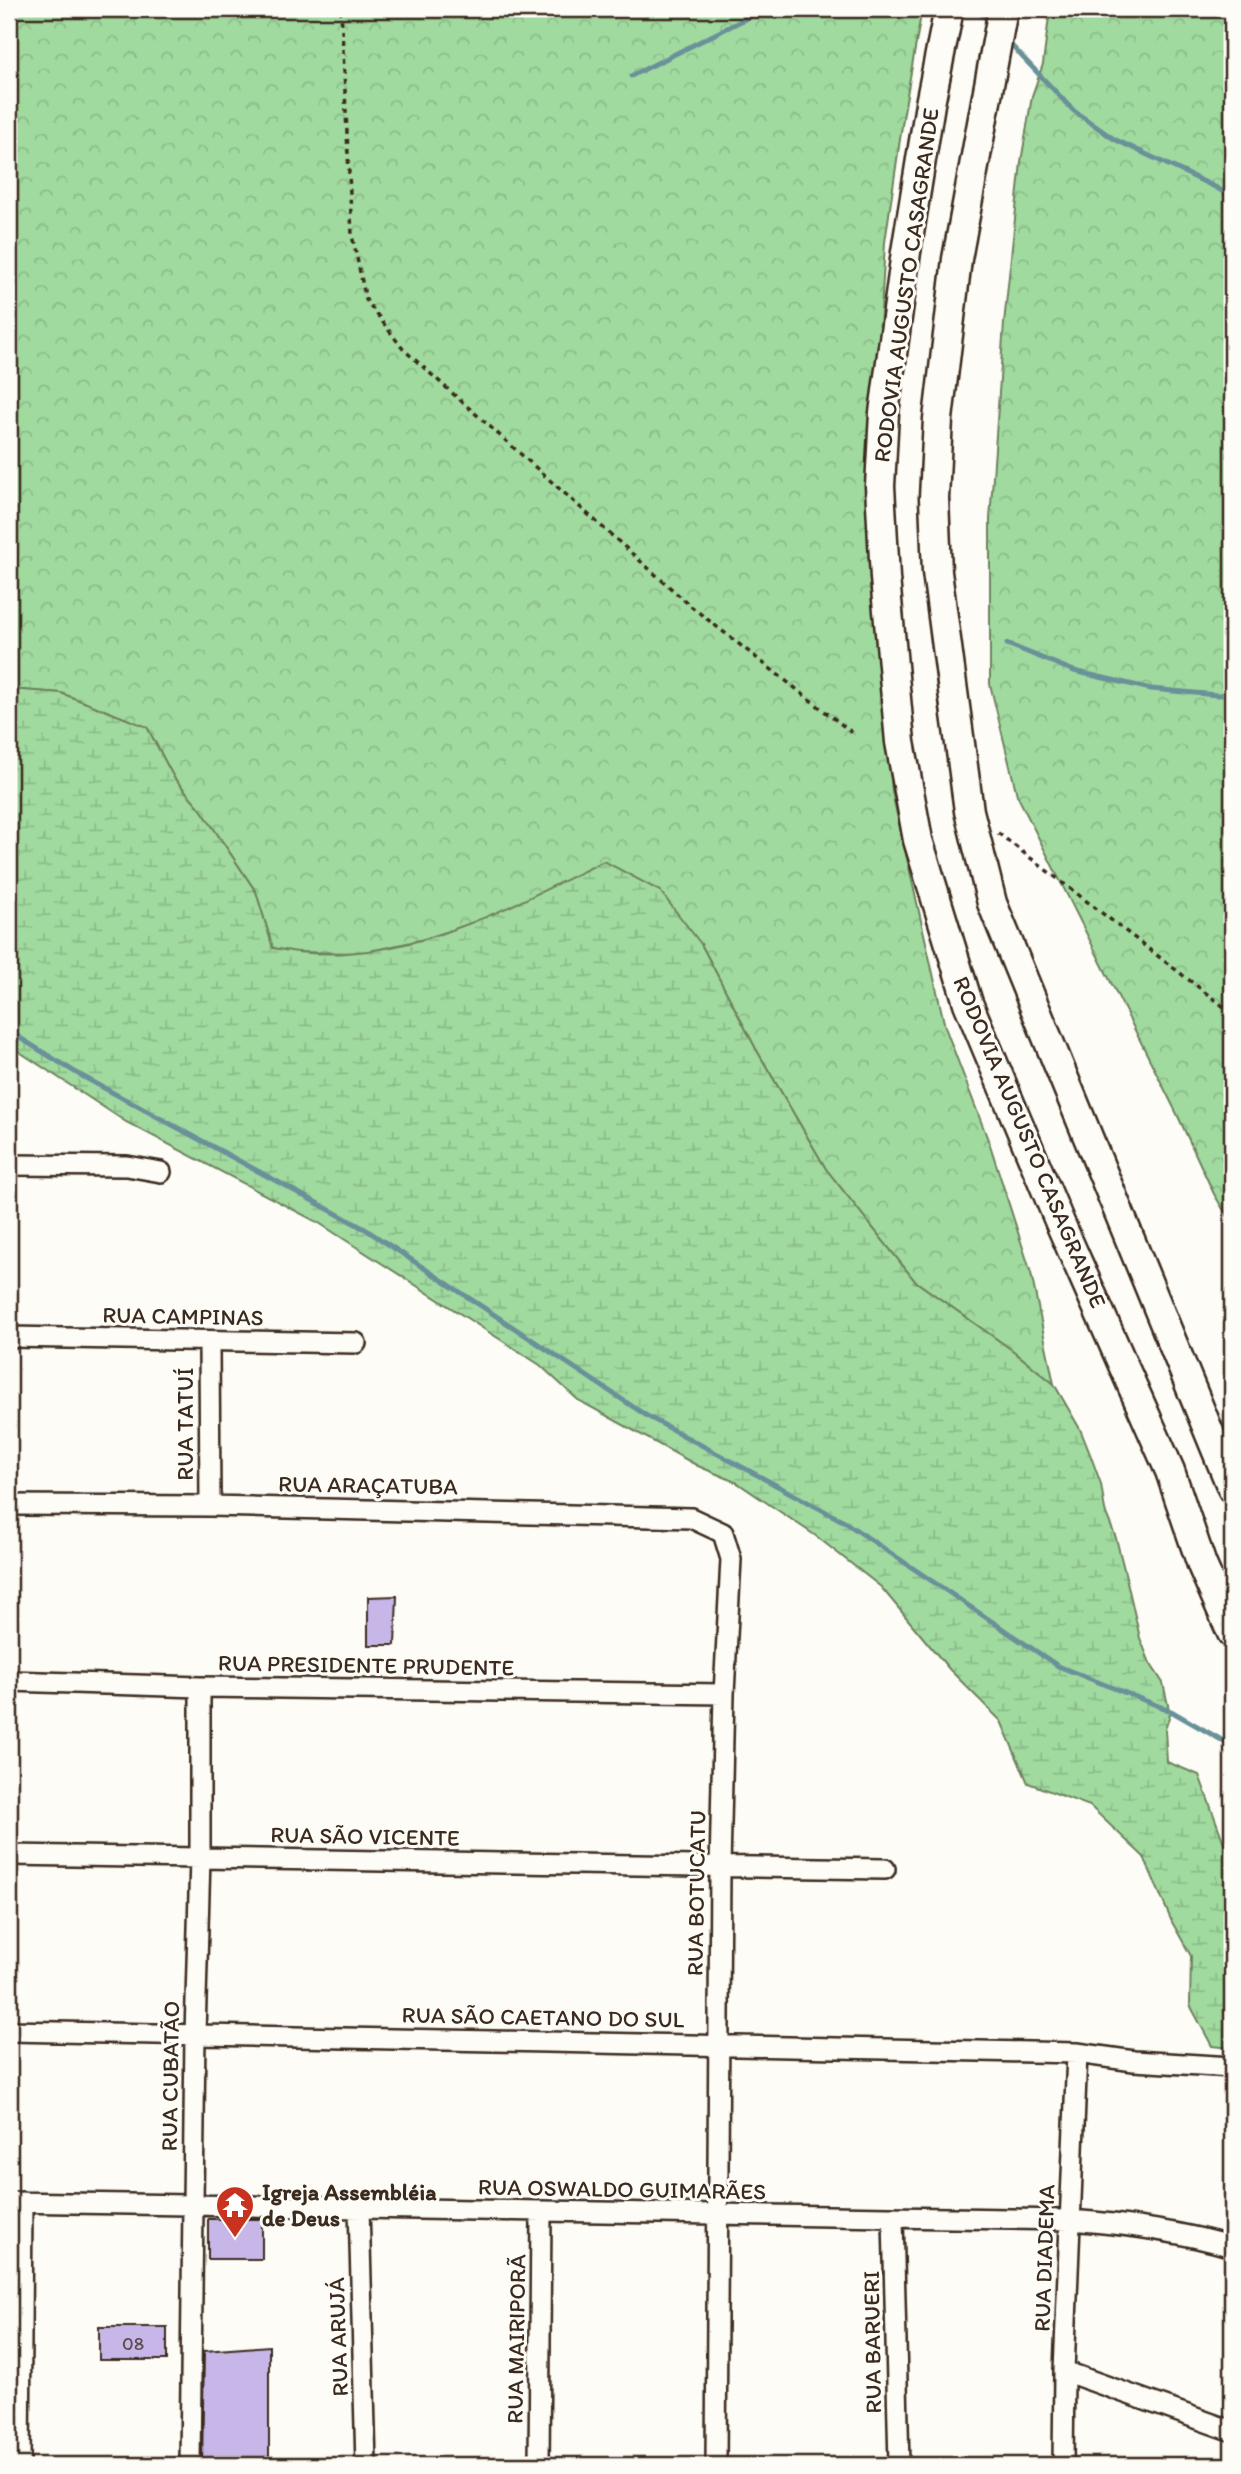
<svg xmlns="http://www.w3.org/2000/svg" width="1241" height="2474" viewBox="0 0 1241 2474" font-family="Itim,sans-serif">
  <defs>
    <pattern id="forest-crowns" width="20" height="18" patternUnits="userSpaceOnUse" patternTransform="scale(1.75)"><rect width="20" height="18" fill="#a0da9f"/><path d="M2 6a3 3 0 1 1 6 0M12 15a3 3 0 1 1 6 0" fill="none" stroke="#8bbb88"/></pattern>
    <pattern id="wetland-marsh" width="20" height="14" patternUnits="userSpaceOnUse" patternTransform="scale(1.75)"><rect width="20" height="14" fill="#a0da9f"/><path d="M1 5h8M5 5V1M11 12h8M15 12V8" fill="none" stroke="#8bbb88"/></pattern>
  </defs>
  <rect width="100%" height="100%" fill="#fdfcf7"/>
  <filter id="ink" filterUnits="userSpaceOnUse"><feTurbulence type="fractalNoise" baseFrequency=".0143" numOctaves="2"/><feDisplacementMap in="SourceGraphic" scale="14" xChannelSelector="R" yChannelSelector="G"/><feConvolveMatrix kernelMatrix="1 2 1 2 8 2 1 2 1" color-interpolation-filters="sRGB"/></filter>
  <g filter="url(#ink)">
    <path fill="url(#forest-crowns)" stroke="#6e825e" stroke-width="2" d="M9,9h913l-18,103 -19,130 -15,263 22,287 53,235 45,118 41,128 23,111 -42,-34 -97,-69 -89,-112 -70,-120 -55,-105 -212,-27 -64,22 -63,14 -70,-1 -19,-4 -17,-56 -56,-84 -26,-30 -27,-51 -86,-34 -52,-4z
      M1050,9h182v1215l-18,-30 -37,-80 -160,-319 -27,-111v-165l14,-196 17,-161 11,-66 11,-32z"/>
    <path fill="url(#wetland-marsh)" stroke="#6e825e" stroke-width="2" d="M9,689l52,4 86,34 27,51 26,30 56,84 17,56c118,25 229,-37 331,-87l56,30 41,53 55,105 70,120 89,112 97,69 42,34 26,45 10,25 11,30 4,27 11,27 10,39 14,61 10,25 13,20 7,31 -5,16 2,32 32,13 33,90v183l-20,-2 -22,-41 1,-49 -19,-34 -28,-65 -54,-51 -62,-23 -27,-62 -51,-51 -69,-83 -65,-51 -80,-54 -38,-16 -120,-66 -38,-35 -221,-142 -193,-101 -117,-77z"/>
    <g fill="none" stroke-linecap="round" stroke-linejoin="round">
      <path stroke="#6b9199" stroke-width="5" d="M977,9l14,15
        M1008,42l66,69 40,28 103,49 15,9
        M631,76l134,-67
        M1007,644l67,27 77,18 66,6 15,-1
        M9,1031l71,44 285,154 282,187 196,105 215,145 113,45 61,35"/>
    </g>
    <path fill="#c7b7e8" stroke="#3b2a1e" stroke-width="2" d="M397,1596l-2,49h-27v-48z
      M208,2219h54v40h-54z
      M99,2327h68v33h-68z
      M269,2346v119h-67l2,-114z"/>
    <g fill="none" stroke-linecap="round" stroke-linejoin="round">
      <defs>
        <path id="street" d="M9,1165l118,1 34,6
          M9,1337l347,6
          M209,1342l1,164
          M9,1505l201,1 481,12 32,15 8,26 -7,135 -4,174 -4,597
          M9,1681l191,6 524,7
          M9,1855l876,14
          M9,2031l1068,22 57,8 98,6
          M9,2202l1061,18c55,4 109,11 162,27
          M359,2207l7,258
          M893,2218l6,247
          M1064,2371l168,60
          M20,2465l2,-263
          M190,2465l5,-431 5,-176v-171
          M539,2465l2,-252
          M1063,2465l1,-94 13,-318"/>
        <path id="secondary" d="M949,9l-19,95 -24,148 -22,161 -4,73 5,92 15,164 18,98 50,163 92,220 110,248 32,94 30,68
          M1003,9l-46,250 -19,160 -4,79 3,74 32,239 23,92 240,585"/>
      </defs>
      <use href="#street" stroke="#3b2a1e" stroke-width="24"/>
      <use href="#secondary" stroke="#3b2a1e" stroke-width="33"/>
      <path stroke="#3b2a1e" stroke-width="3.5" stroke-dasharray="5 5" stroke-linecap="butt" d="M341,9l11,226 14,65 37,49 290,259 162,127
        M998,833l234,180"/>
      <use href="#street" stroke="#fdfcf7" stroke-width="19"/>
      <use href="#secondary" stroke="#fdfcf7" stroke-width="28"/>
    </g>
  </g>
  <defs>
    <symbol id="temple-pin" viewBox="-11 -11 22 30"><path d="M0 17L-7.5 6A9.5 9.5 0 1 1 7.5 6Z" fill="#c8321e" stroke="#fdfcf7"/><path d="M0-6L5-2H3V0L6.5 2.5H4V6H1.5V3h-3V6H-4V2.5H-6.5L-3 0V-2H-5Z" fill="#fff"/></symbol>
  </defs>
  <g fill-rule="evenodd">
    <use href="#temple-pin" x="213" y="2183" width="44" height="60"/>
  </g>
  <g text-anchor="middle" stroke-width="6" stroke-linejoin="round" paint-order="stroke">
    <g font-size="19" fill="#5e4d50">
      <text x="133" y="2350">08</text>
    </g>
    <g font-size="23" fill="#3b2a1e" stroke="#fdfcf7">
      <text transform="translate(906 285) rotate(-82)" y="8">RODOVIA AUGUSTO CASAGRANDE</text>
      <text transform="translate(1030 1142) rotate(67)" y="8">RODOVIA AUGUSTO CASAGRANDE</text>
      <text transform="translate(183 1316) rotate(1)" y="8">RUA CAMPINAS</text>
      <text transform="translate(185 1424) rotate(-90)" y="8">RUA TATUÍ</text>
      <text transform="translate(368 1485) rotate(1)" y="8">RUA ARAÇATUBA</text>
      <text transform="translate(366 1665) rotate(1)" y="8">RUA PRESIDENTE PRUDENTE</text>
      <text transform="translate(365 1836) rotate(1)" y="8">RUA SÃO VICENTE</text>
      <text transform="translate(696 1893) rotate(-89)" y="8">RUA BOTUCATU</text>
      <text transform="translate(543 2017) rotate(1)" y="8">RUA SÃO CAETANO DO SUL</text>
      <text transform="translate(170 2076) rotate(-89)" y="8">RUA CUBATÃO</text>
      <text transform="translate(622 2189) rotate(1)" y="8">RUA OSWALDO GUIMARÃES</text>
      <text transform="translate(1044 2258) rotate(-88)" y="8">RUA DIADEMA</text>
      <text transform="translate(338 2337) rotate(-92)" y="8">RUA ARUJÁ</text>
      <text transform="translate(516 2339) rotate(-89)" y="8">RUA MAIRIPORÃ</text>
      <text transform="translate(872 2342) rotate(-91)" y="8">RUA BARUERI</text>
    </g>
    <g font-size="23" font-weight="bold" fill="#3b2a1e" stroke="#fdfcf7" text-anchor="start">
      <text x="262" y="2200">Igreja Assembléia<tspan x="262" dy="26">de Deus</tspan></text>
    </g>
  </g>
  <rect width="1241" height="2474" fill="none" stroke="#fdfcf7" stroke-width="35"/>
  <rect x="18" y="18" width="1206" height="2439" fill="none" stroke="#3b2a1e" stroke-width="2.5" filter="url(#ink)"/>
</svg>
